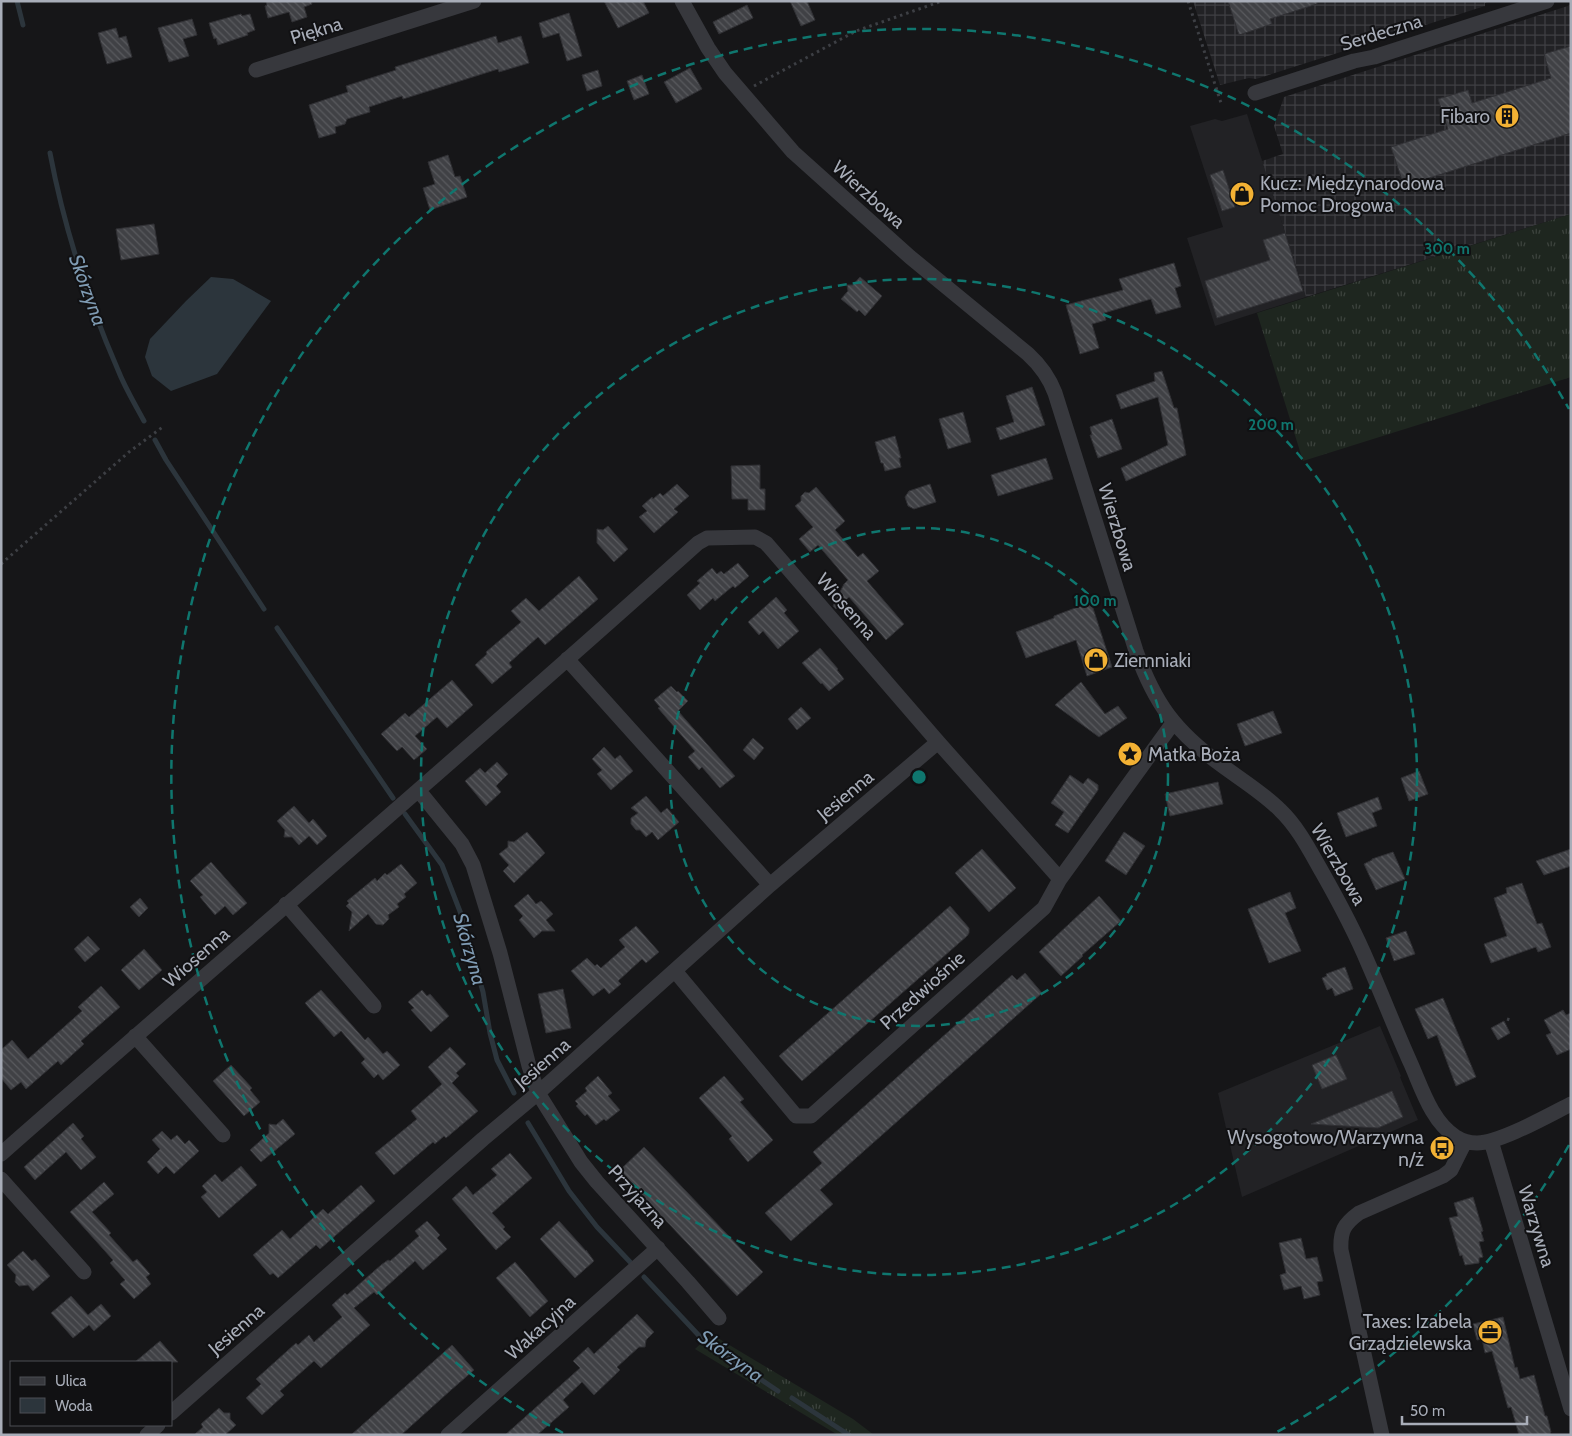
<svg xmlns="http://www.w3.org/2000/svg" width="1572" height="1436" viewBox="0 0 1572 1436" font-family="Cabin,sans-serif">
  <defs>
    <pattern id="industrial-grid" width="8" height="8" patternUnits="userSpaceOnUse" patternTransform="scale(1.25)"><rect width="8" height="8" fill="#222225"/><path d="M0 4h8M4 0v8" fill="none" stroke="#3f3f43"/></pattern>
    <pattern id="grass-tufts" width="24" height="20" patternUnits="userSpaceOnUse" patternTransform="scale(1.25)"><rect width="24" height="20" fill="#1e261f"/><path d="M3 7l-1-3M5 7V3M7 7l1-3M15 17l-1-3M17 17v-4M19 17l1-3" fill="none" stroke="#3c433d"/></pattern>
    <pattern id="building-back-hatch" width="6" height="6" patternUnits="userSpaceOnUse" patternTransform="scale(1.25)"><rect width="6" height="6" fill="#404145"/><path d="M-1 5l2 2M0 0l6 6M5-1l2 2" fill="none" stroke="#595a5e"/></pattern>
  </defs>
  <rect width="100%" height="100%" fill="#161618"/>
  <path fill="#222225" d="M1247,114l59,183 -91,29 -28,-88 36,-11 -33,-101 25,-7 7,2z
    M1380,1026l21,50 -1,1 18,43 -176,77 -24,-104z"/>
  <path fill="url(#industrial-grid)" d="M1193,1h299l-7,2v3l-229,73 -7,-1 -29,7z
    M1571,5v209l-265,83 -44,-136 21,-7 -9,-28 10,-29z"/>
  <path fill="url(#grass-tufts)" d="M1571,214v163l-268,84 -46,-148z
    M711,1334l142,85 21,16h-36l-143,-86z"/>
  <path fill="#2c353c" d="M211,277l22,2 38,22 -54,73 -46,17 -19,-15 -7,-19 5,-18 36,-38z"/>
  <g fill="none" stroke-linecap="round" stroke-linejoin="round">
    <path stroke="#2c353c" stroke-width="5" d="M17,1l6,24
      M50,153c14,74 38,148 68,217 7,18 17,34 26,51
      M155,440l11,20 98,149
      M277,628l116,170
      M405,814l37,51 19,49 22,78 7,41 7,27 17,33
      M528,1123l41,68 28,36 34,36
      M644,1277l61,65 73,49
      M792,1398l57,37"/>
  </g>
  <path fill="url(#building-back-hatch)" stroke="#303034" d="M266,1h45l1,3 -8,3 3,10 -15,5 -3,-10 -21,6 -3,-12 2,-1z
    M604,1h39l6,12 -31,15z
    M790,1h17l8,19 -14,6z
    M1228,1h89v3l-47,15 2,5 -33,11z
    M747,5l6,13 -34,16 -6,-12z
    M569,13l13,43 -15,5 -8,-28 -16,5 -4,-15z
    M241,14l1,2 8,-2 5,16 -8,3 1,2 -30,10 -2,-7 -2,1 -5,-16z
    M192,19l5,16 -14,4 6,17 -20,6 -11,-34z
    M116,28l3,10 7,-2 6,21 -25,7 -9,-31z
    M496,36l2,7 23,-7 8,27 -30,9 -1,-3 -95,30 -1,-3 -33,11 1,5 -23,7 -2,5 -10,3 1,6 -17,5 -10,-33 39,-13 -2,-6 50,-16 -1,-3z
    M1571,46v87l-167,53 -13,-39 57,-18 -10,-30 30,-9 4,13 79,-25 -7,-24z
    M690,68l12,21 -26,14 -12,-21z
    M598,70l4,16 -15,5 -5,-16z
    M642,75l7,19 -15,6 -7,-19z
    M448,155l7,22 5,-1 7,21 -37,13 -7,-22 12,-4 -7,-22z
    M1223,170l12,37 -13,4 -12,-36z
    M154,224l5,30 -38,6 -5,-31z
    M1285,233l18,58 -86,27 -12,-37 65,-21 -7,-20z
    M1174,263l7,23 -6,2 6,19 -25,7 -5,-15 -47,14 2,7 -14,4 7,24 -19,6 -14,-49 57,-15 -4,-11z
    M860,277l22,19 -17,20 -6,-6 -2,2 -16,-13 7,-8 -1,-6h6z
    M1162,371l12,37h3l9,47 -60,26 -5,-13 47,-23 -10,-48 -37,12 -5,-14 39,-14 -1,-8z
    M1032,387l13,38 -45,15 -4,-12 18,-6 -8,-26z
    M963,412l8,30 -23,7 -9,-30z
    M1112,419l10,30 -24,9 -8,-23h2l-2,-8z
    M895,436l6,22h-2l2,9 -16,4 -2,-8h-2l-6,-21z
    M1046,458l7,21 -55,17 -7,-21z
    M760,465v24h5v21h-17v-11h-16l-1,-33z
    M677,484l12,12 -15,13 4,3 -24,21 -15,-16 8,-6 -5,-5 10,-9 1,2 7,-6 3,3z
    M930,484l6,18 -22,7 -6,-3 -3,-9 4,-6z
    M816,487l29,34 -10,9 23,27 5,-4 16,18 -12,10 37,43 -18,16 -37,-43 -13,12 -3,-3 11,-22 4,-4 -30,-35 -8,7 -11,-13 14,-12 -18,-21 6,-5v-5l4,-4 4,1z
    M608,526l20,23 -14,13 -17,-19v-14l6,1z
    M738,563l11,13 -14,12 -2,-2 -18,15 -2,-3 -13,12 -13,-15 13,-12 -3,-2 15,-13 5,6 4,-3 3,3z
    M579,576l19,23 -53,46 -7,-8 -29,26 3,4 -20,17 -17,-19 12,-11 -1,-2 35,-30 -10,-11 15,-13 13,13z
    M776,597l11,13 -3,3 15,18 -21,18 -15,-18 -4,4 -11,-13z
    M1091,602l21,65 -25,9 -11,-36 -50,18 -10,-26 38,-14v-2z
    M820,648l18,21 -1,1 7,9 -15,12 -7,-8 -1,1 -19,-21z
    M452,680l21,25 -26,23 -10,-11 -22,19 12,13 -13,11 -12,-13 -5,4 -16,-17 24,-21 4,4z
    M1081,682l24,32 13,-8 9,12 -28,19 -44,-32z
    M671,686l6,6 1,-1 10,10 -10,10 57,65 -15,12 -18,-21 -3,3 -11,-13 7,-6 -37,-43 2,-1 -6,-7z
    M801,707l10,11 -14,12 -9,-11z
    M1273,711l9,22 -37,13 -8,-22z
    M753,738l11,10 -10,12 -11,-10z
    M604,747l11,12 5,-4 13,16 -22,19 -14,-16 5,-4 -10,-11z
    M497,762l11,12 -12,12 5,6 -15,14 -21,-25 15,-13 5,5z
    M1419,771l9,23 -19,7 -8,-23z
    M1070,775l13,9 5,-6 10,7v5l-30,43 -13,-8 9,-13 -13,-9z
    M1218,782l5,22 -53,12 -5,-22z
    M646,796l15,17 6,-5 12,14 -21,18 -6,-8 -6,5 -6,-7h-4l-5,-6v-6l7,-5 -7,-5z
    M1378,797l4,12 -10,4 5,13 -31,11 -9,-24z
    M294,806l15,17 4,-4 14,17 -10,9 -8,-9 -10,9 -7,-8h-8l1,-7 -8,-9z
    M527,832l18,21 -31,30 -11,-12 6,-6 -10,-11 9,-7v-6l6,1z
    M1124,832l21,14 -19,29 -21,-14z
    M982,849l34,39 -27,24 -34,-39z
    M1571,849v17l-27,9 -8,-14z
    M1393,852l12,27 -29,11 -12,-26 8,-4v-1z
    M211,862l36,41 -14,12 -8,-9 -10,9 -15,-18 3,-2 -13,-14z
    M401,864l16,19 -13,11 2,3 -9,7 2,3 -11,8 1,4 -6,6 -7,-1 -8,-10 -19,17 3,-19 -6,-6 3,-3 -2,-2 28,-23 2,3 8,-8 2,2z
    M1522,883l15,41 5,-1 9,24 -13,5 -2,-5 -45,16 -7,-19 23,-8 -13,-38 13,-5 -1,-5z
    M1290,892l6,16 -11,5 16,38 -32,12 -21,-54z
    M528,894l8,10 5,-3 12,13 -7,6 9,11h-13l-8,7 -15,-18 4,-4 -9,-10z
    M1099,896l22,25 -39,34 1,1 -22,20 -22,-24z
    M140,898l8,10 -9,9 -9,-10z
    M950,906l19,22v5l-2,3 -165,145 -23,-25z
    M636,926l23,26 -13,11 -4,-4 -24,22 3,3 -12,10 -5,-6 -11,8 -22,-25 16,-13 8,8 2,-2 4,4 24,-21 -6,-7z
    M1406,931l9,23 -21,7 -8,-23z
    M88,936l12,13 -15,13 -11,-13z
    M144,949l18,21 -23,20 -18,-20z
    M1345,967l8,22 -18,7 -3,-8 -5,2 -5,-12 5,-2 -1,-2z
    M1025,973l17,20 -222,197 13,14 -42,37 -26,-28 57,-50 -9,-11 199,-177 5,5z
    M101,986l19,21 -39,34 3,3 -23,21 -3,-4 -32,28 -5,-7 -10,8 -10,-12v-28l11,-10 16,19 54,-48 -4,-4z
    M563,989l8,39 -25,5 -8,-39z
    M321,990l44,50 3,-3 15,17 4,-3 13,14 -17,15 -5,-6 -4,4 -13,-15 4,-4 -24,-28 -7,6 -29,-34z
    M422,990l5,6 3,-2 19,22 -18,16 -20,-22 3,-2 -6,-6z
    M1443,998l33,79 -20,9 -19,-51 -9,4 -13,-30z
    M1563,1010l3,5 5,-2v36l-14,6 -11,-20 5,-2 -7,-13z
    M1504,1021l6,12 -12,7 -7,-12z
    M450,1047l16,17 -10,9 3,3 -7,7 26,28 -32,27 -2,-2 -9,8 -2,-2 -39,33 -19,-22 42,-34 -6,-8 31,-27 -14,-17z
    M1336,1055l11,24 -25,10 -10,-24z
    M231,1065l21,23 -2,2 10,12 -16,14 -31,-35z
    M598,1076l14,17 -4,3 12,14 -14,11 -2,-2 -8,6 -9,-11 -2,2 -9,-10 2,-2 -3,-3 12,-10 -2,-3z
    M724,1076l20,23 -4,3 33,38 -25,22 -19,-23 3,-3 -33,-38z
    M1392,1091l11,26 -25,11 -67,-4z
    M283,1119l12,15 -34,28 -11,-12 19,-17v-9l7,1z
    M73,1123l11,13 -3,3 15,18 -15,13 -15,-18 -31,28 -11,-13z
    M162,1131l9,9 6,-5 8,9 4,-4 10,11 -25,23 -8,-8 -8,8 -11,-12 13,-13 -8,-9z
    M644,1147l119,125 -26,24 -118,-125z
    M510,1153l22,25 -40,35 13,14 -2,2 8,8 -15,13 -44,-51 14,-13 7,9 24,-20 -6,-6z
    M241,1166l16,19 -38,33 -18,-21 6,-5 -5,-6 13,-12 7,8z
    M104,1182l10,12 -22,18 19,21 -2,2 24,27 4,-3 13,15 -4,3 5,7 -17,15 -14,-15 5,-4 -15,-17 3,-3 -43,-48z
    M361,1185l14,16 -55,48 -4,-4 -38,33 -5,-5 -3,2 -17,-20 29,-25 8,9 33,-30 5,5z
    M1473,1197l10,34 -2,1 3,9 -5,1 4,15 -4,1v5l-14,2 -3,-10 -2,1 -11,-38 9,-2 -4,-13z
    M427,1221l13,14 -3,3 10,11 -24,21 -8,-9 -38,34 -3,-3 -20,16 16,17 -49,43 -7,-7 -34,30 4,4 -22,20 -16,-17 15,-14 -5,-5 40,-36 2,2 11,-10 5,7 28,-25 -10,-12 13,-12 2,2 34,-30 7,-5 2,1 29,-25 -4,-5z
    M559,1221l27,30v-1l8,11 -19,17 -35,-39z
    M1301,1238l5,21 11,-2 6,24 -6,1 3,13 -16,4 -3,-13 -17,4 -4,-15 6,-2 -7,-30z
    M23,1251l9,10 3,-2 15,17 -17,15 -5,-6 -9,1 -4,-4 1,-7 -9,-10z
    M515,1262l33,39 -18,16 -34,-39z
    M71,1296l17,19 13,-11 10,12 -17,15 -5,-6 -16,13 -22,-25z
    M637,1314l17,18 -8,8 -1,7h-6l-22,20 3,3 -26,25 -12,-13 -19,18 6,7 -32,28h-32l75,-67 -7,-7 15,-14 6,7z
    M1503,1317l12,51 2,-1 3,12 14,-4 11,41h2l4,16 -1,1 1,2h-32l-8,-28 -3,1 -16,-57 -7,2 -3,-14 -5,1 -4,-16z
    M160,1341l18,21h-43z
    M452,1345l22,25 -23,20 -50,45h-50z
    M219,1408l5,5h6v6l6,6 -11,10h-31l9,-8 -2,-3z"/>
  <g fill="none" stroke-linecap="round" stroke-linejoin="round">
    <path stroke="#3d3f44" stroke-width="3" stroke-dasharray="2.5 4" stroke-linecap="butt" d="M1188,1l33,102
      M754,86l102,-55 86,-30
      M1,564l128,-112 35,-26
      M1507,1019l6,2"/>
    <path stroke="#37383d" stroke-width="15" d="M682,1l26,47 17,25 68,79 117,105 118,97c12,11 21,23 27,39l81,258c19,53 39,80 84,113 20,15 42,28 60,46 18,17 30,41 42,62 17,30 33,60 46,91 15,34 28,68 43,101 11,25 21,58 45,73 6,4 14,6 21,6 23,0 72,-28 94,-39
      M256,70l218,-69
      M1255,93l99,-32 20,-4 173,-56
      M567,659l203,226
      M419,791l43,53 11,21 27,88 29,113 9,27 43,69 16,20 91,100 31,36
      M286,904l88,102
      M675,971l121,145h15l233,-208 16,-29 113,-156
      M135,1036l88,99
      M1491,1141l80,268
      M1,1154c232,-204 467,-404 697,-611l9,-5 48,-1 11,6 172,199 122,137
      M1,1179l83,93
      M171,1413l312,-274 55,-46 232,-208 168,-143
      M147,1435l11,-10
      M448,1435l210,-187
      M1382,1435l-41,-185c-1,-19 3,-26 18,-37l84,-37 8,-6 14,-28"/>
  </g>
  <g fill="none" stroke="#0f766e" stroke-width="2.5" stroke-dasharray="9 6">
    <circle cx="919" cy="777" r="249"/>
    <circle cx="919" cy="777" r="498"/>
    <path d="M1569 1145A747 747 0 0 1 1275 1433M563 1433A747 747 0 1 1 1569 409"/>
  </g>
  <defs>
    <symbol id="building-disc" viewBox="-11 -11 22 22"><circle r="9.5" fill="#f2b134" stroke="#111113"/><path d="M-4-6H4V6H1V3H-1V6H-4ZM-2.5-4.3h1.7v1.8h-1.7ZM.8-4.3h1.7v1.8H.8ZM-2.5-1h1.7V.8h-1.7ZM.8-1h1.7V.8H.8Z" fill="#111"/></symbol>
    <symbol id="shop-disc" viewBox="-11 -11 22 22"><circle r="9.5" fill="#f2b134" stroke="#111113"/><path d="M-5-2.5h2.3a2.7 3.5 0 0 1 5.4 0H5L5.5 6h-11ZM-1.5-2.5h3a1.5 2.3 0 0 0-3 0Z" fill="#111"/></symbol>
    <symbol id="sight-disc" viewBox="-11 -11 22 22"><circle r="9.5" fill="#f2b134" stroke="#111113"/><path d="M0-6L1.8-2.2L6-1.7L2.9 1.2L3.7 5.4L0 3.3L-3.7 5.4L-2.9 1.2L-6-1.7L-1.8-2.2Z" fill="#111"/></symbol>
    <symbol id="bus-disc" viewBox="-11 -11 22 22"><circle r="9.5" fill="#f2b134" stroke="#111113"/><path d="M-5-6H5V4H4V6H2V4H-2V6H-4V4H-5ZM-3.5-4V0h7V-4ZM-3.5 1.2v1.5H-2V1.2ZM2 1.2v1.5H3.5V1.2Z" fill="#111"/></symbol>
    <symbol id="office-disc" viewBox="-11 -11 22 22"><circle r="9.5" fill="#f2b134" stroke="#111113"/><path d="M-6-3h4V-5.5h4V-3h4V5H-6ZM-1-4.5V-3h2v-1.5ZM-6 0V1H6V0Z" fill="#111"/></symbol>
  </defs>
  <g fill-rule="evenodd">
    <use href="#building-disc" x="1493" y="102" width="28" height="28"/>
    <use href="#shop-disc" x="1228" y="180" width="28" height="28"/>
    <use href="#shop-disc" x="1082" y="646" width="28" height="28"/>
    <use href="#sight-disc" x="1116" y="740" width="28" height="28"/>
    <use href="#bus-disc" x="1428" y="1134" width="28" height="28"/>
    <use href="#office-disc" x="1476" y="1318" width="28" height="28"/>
  </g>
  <g text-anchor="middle" stroke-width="4" stroke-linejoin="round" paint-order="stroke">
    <g font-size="19" fill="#a8adb8" stroke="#111113">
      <text transform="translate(316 30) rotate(-17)" y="7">Piękna</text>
      <text transform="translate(1381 32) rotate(-17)" y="7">Serdeczna</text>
      <text transform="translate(869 194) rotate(42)" y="7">Wierzbowa</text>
      <text transform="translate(1118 527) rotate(73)" y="7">Wierzbowa</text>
      <text transform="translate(847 606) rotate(49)" y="7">Wiosenna</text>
      <text transform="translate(845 795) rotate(-40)" y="7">Jesienna</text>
      <text transform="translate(1339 864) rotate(60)" y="7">Wierzbowa</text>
      <text transform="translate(196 957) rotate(-41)" y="7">Wiosenna</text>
      <text transform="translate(922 990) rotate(-42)" y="7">Przedwiośnie</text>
      <text transform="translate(542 1063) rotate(-41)" y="7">Jesienna</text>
      <text transform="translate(638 1196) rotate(48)" y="7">Przyjazna</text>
      <text transform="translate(1537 1226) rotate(73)" y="7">Warzywna</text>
      <text transform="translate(540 1327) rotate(-42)" y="7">Wakacyjna</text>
      <text transform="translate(236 1329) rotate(-41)" y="7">Jesienna</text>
    </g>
    <g font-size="19" fill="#a8adb8" stroke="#111113" text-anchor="end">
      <text x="1490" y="123">Fibaro</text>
      <text x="1260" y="190" text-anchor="start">Kucz: Międzynarodowa<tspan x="1260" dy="22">Pomoc Drogowa</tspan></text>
      <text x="1114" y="667" text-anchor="start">Ziemniaki</text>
      <text x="1148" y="761" text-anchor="start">Matka Boża</text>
      <text x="1424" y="1144">Wysogotowo/Warzywna<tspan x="1424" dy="22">n/ż</tspan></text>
      <text x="1472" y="1328">Taxes: Izabela<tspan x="1472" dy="22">Grządzielewska</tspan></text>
    </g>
    <g font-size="20" font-style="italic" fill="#7f9bb3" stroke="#111113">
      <text transform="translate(88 290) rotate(70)" y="7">Skórzyna</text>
      <text transform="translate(470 949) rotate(74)" y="7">Skórzyna</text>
      <text transform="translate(731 1356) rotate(36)" y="7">Skórzyna</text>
    </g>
  </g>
  <circle cx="919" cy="777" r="8" fill="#0f766e" stroke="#111113" stroke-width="2.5"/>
  <g font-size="15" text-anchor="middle" font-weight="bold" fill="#0f766e" stroke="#111113" stroke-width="4" stroke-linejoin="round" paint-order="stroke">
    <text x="1447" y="254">300 m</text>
    <text x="1271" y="430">200 m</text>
    <text x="1095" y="606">100 m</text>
  </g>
  <rect width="1572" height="1436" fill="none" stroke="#a8adb8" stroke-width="5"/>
  <rect x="10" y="1361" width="162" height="65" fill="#111113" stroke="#4d4f55"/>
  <rect x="20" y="1377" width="25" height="8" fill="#37383d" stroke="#4d4f55"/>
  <text x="55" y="1386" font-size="15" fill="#a8adb8">Ulica</text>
  <rect x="20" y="1398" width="25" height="15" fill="#2c353c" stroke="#4d4f55"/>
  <text x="55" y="1411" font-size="15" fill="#a8adb8">Woda</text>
  <path d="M1402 1416v8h125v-8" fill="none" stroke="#a8adb8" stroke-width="2.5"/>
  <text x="1410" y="1416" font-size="15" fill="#a8adb8" stroke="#111113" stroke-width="4" paint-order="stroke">50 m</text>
</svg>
